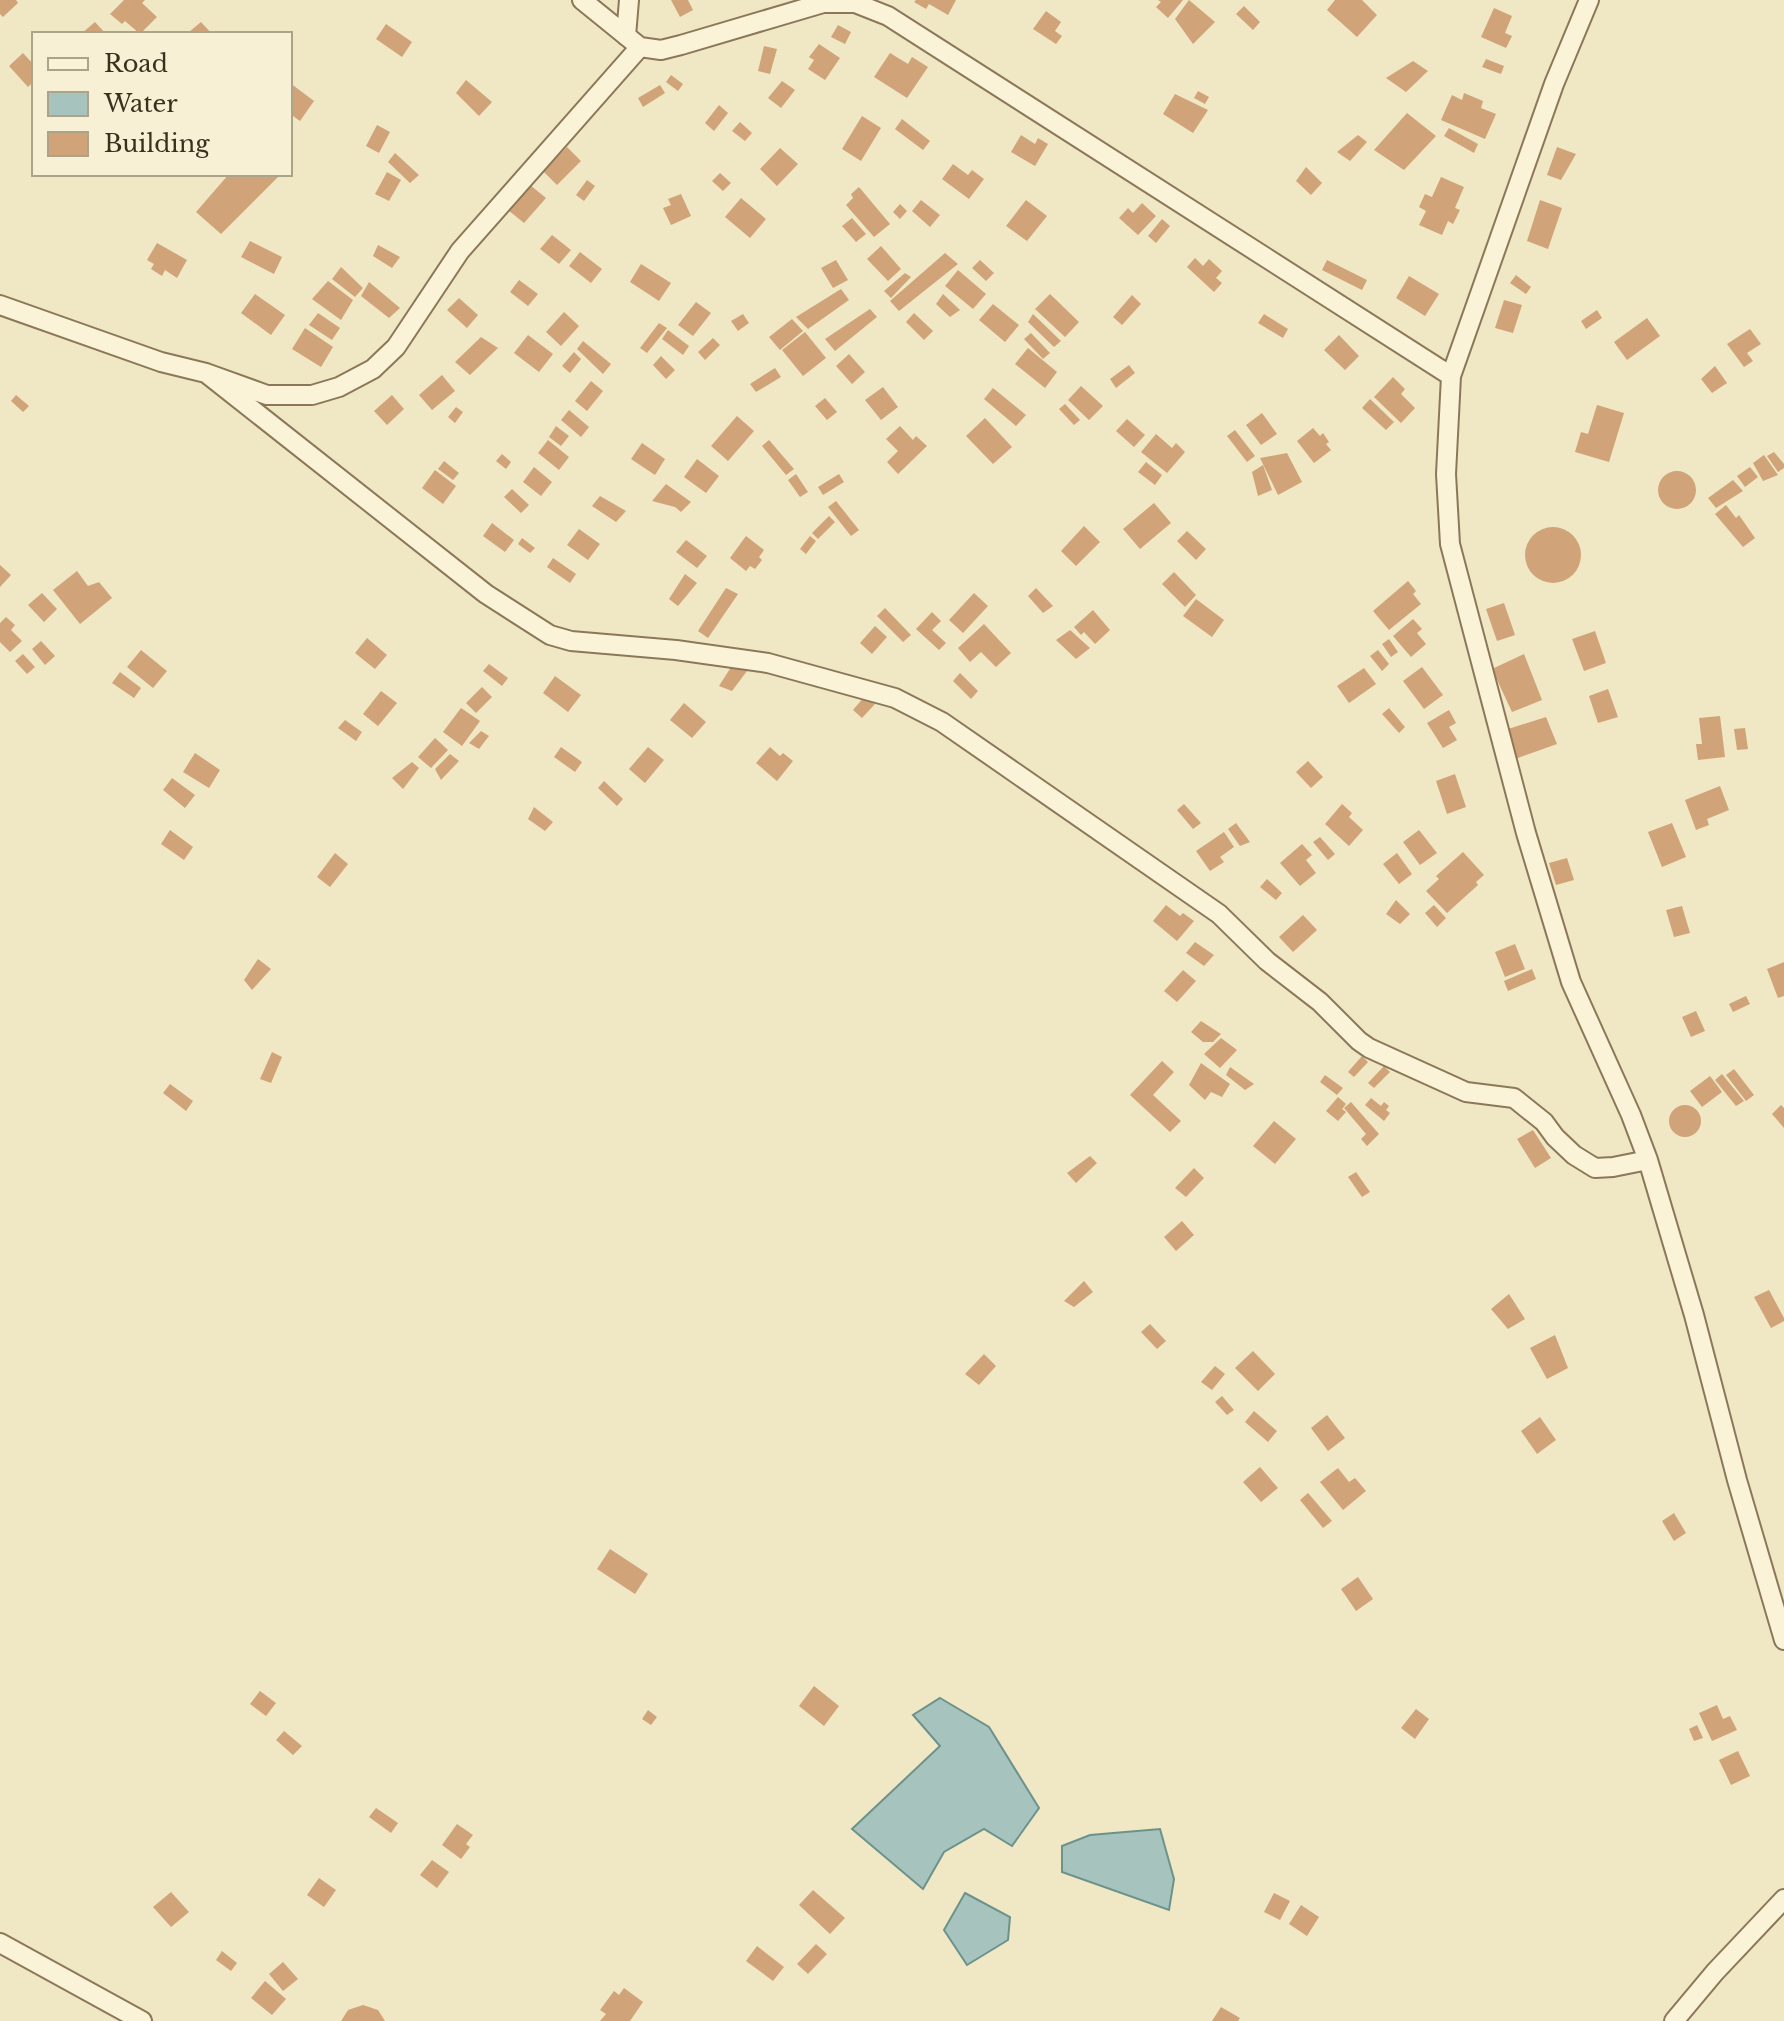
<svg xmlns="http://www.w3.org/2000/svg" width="1784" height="2021" viewBox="0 0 1784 2021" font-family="'Libre Baskerville',serif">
  <rect width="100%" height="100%" fill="#f0e7c4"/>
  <path fill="#a6c3bd" stroke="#6c928c" stroke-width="2" d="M940,1698l49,29 50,81 -27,38 -28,-17 -40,23 -21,37 -71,-60 88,-83 -27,-31z
    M1160,1829l14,50 -5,31 -107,-38v-26l28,-11z
    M965,1893l45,24 -2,23 -41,25 -23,-35z"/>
  <path fill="#d0a478" d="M0,0h16l2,3 -15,14 -3,-3z
    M124,0h21l-3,3 15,14 -17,17 -15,-13 -3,3 -12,-10z
    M671,0h17l5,10 -13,7z
    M916,0h40l-8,15 -19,-11 -3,5 -12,-7z
    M1158,0h25l-15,18 -12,-11 5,-5z
    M1189,0l26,22 -22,22 -18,-25z
    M1335,0h27l15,15 -20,22 -30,-27z
    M1244,6l16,16 -7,8 -17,-16z
    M1494,8l18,8 -7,17 7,3 -6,12 -25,-11z
    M1046,11l15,11 -6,9 7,5 -6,8 -23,-15z
    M95,22l11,12h-25z
    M201,22l11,12 -23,-2z
    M386,24l26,18 -10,15 -26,-18z
    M838,25l13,7 -6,12 -14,-7z
    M819,44l21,14 -15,22 -17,-11 6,-9 -5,-3z
    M764,46l13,3 -7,25 -12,-3z
    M23,53l11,12v16l-6,6 -19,-21z
    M890,53l18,11 4,-7 16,10 -21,31 -33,-21z
    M1486,59l18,7 -3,8 -19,-7z
    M1413,61l15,10 -22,21 -20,-14z
    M671,75l12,9 -5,7 -12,-9z
    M466,80l26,22 -13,14 -23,-23z
    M782,81l13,9 -14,18 -13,-10z
    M290,83l24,18 -14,20 -10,-7z
    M660,85l5,8 -22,14 -5,-9z
    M1198,91l11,6 -4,7 -11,-6z
    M1464,93l19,8 -2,7 15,6 -11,25 -44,-19 11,-25 10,5z
    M1175,94l33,16 -15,23 -30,-19z
    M719,105l9,8 -14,18 -9,-8z
    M1407,113l29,23 -32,34 -30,-20z
    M862,116l19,12 -20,33 -19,-12z
    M902,119l28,22 -7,9 -28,-21z
    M740,122l12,11 -7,8 -13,-10z
    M377,125l13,7 -11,21 -13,-7z
    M1449,128l29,16 -4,9 -30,-17z
    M1021,135l14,9 3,-6 10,6 -13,22 -24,-14z
    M1358,135l9,7 -17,19 -13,-9z
    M567,147l14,14 -24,24 -14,-14z
    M1557,147l19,7 -15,26 -14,-5z
    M780,148l18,16 -21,22 -17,-17z
    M395,153l24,22 -9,8 -22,-21z
    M953,164l15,11 4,-5 12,9 -15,20 -27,-20z
    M1306,167l16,16 -11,12 -15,-14z
    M387,172l14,8 -12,21 -14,-7z
    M720,173l11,10 -8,8 -11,-10z
    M229,174h52l-60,60 -25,-22z
    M1441,177l23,10 -9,21 5,2 -7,14 -5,-3 -6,14 -23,-10 7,-14 -7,-4 6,-13 7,3z
    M587,180l8,6 -11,15 -8,-6z
    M530,185l16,13 -22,25 -16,-13z
    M859,187l31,37 -16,13 -28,-32 7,-7 -2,-4z
    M681,194l10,22 -20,9 -8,-17 8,-3 -3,-6z
    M741,198l25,21 -16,19 -25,-21z
    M921,200l19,15 -10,12 -18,-16z
    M1026,200l21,16 -20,25 -21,-15z
    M1540,200l22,8 -14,41 -21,-8z
    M1142,203l14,13 -18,19 -19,-17 9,-10 5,5z
    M900,204l7,7 -7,8 -7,-7z
    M852,218l14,16 -10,8 -14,-16z
    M1162,219l8,7 -14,17 -8,-7z
    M552,235l19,15 -12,14 -19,-15z
    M250,241l32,16 -8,17 -33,-17z
    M157,243l30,17 -10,18 -12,-8 -3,6 -11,-7 3,-5 -7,-4z
    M378,245l22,12 -8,11 -19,-12z
    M881,246l20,23 -13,12 -21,-22z
    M580,252l22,17 -11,14 -22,-17z
    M945,253l13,11 -59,47 -9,-10z
    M1195,258l8,8 6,-7 13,12 -6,7 6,5 -8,9 -27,-25z
    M836,260l12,20 -15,8 -12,-20z
    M980,260l14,13 -8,8 -14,-13z
    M1327,260l40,20 -5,10 -40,-20z
    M641,264l30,19 -12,18 -29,-19z
    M341,267l22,21 -8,9 -23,-18z
    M958,270l28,24 -13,15 -28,-23z
    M905,273l6,4 -20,21 -7,-7z
    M1516,275l15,12 -5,7 -16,-11z
    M1409,276l30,18 -14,22 -29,-18z
    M519,280l19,14 -10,12 -18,-14z
    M328,281l25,19 -12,20 -29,-21z
    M369,282l31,26 -11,10 -28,-22z
    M841,289l8,11 -41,29 -12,-12z
    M255,294l30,21 -14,20 -30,-22z
    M943,294l17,16 -10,7 -14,-13z
    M1050,294l29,28 -14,15 -30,-28z
    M1132,295l9,9 -19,21 -9,-8z
    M459,298l19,17 -11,13 -20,-18z
    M1504,300l18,5 -9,28 -18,-5z
    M696,302l15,11 -18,23 -15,-11z
    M993,304l26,21 -14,17 -26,-22z
    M870,309l7,8 -42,34 -10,-12z
    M1597,310l5,8 -16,11 -5,-8z
    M564,312l15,14 -18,20 -15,-14z
    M318,313l22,15 -8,12 -23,-15z
    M914,313l19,18 -9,9 -18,-18z
    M743,314l6,9 -11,8 -7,-10z
    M1033,314l28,27 -7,6 -26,-25z
    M1264,314l24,15 -5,9 -25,-15z
    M1647,318l13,18 -33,24 -13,-18z
    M792,319l11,12 -23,19 -11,-13z
    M659,323l8,5 -20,25 -7,-5z
    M305,328l28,19 -12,20 -29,-18z
    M1750,329l11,15 -14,9 6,8 -9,6 -17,-23z
    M668,330l21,16 -6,9 -21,-16z
    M805,332l21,26 -23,18 -21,-26z
    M1031,333l19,20 -7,6 -19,-20z
    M528,335l25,19 -14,18 -25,-19z
    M1339,335l20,21 -14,14 -21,-20z
    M481,337l17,11 -28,27 -15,-13z
    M713,338l7,7 -15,15 -7,-8z
    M583,341l28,23 -8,10 -26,-25z
    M1028,348l29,24 -12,16 -30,-24z
    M574,352l7,7 -11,14 -8,-7z
    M849,354l16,18 -13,12 -16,-18z
    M661,356l14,14 -9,9 -13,-14z
    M1129,365l6,8 -19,15 -6,-9z
    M1715,366l12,17 -15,10 -11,-14z
    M775,368l6,9 -25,15 -6,-8z
    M442,375l13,16 -23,19 -13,-15z
    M1393,377l12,12 -4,5 14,14 -14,15 -27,-26z
    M591,381l12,10 -16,20 -12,-10z
    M1081,386l22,20 -14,14 -21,-20z
    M883,387l15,20 -17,13 -16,-20z
    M993,388l33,27 -10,11 -32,-27z
    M16,395l13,11 -6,6 -12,-11z
    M392,395l12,14 -17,16 -13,-14z
    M825,398l12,14 -10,8 -12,-14z
    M1370,399l24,23 -8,8 -24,-22z
    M1065,404l15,16 -6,5 -15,-16z
    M1597,405l27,8 -15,49 -34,-10 6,-20 7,2z
    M456,407l7,5 -8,11 -7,-6z
    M569,410l20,17 -8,10 -20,-17z
    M1262,413l15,21 -16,11 -15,-20z
    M737,416l17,15 -26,30 -17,-15z
    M985,418l27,29 -19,17 -27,-28z
    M1127,419l18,16 -11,12 -18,-16z
    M556,426l13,10 -8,10 -12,-9z
    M900,426l13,14 3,-4 11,10 -29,28 -11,-12 11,-11 -12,-12z
    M1313,428l7,8 3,-3 6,9 -3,2 5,6 -17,13 -17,-22z
    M1235,430l20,26 -8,6 -20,-26z
    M1156,434l16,14 4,-5 9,9 -18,21 -26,-21z
    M548,440l21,17 -10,13 -21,-17z
    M769,440l25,29 -8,6 -24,-29z
    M642,443l23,16 -10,16 -24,-16z
    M1774,452l10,12v4l-6,4 -11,-16z
    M1287,453l15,29 -24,13 -18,-37z
    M502,454l9,8 -5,7 -10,-8z
    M1764,455l14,20 -15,6 -10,-18z
    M697,459l22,17 -13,17 -22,-16z
    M444,461l15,12 -6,7 -15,-11z
    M1146,462l16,13 -7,10 -17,-13z
    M1263,465l9,25 -14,6 -6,-24z
    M534,467l18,15 -11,14 -18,-14z
    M1750,467l8,10 -13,10 -8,-11z
    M435,470l21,16 -13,18 -21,-16z
    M1658 490a19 19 0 1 1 38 0a19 19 0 1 1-38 0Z
    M796,474l12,18 -8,5 -12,-17z
    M839,474l5,8 -21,13 -5,-8z
    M1733,480l10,11 -27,17 -8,-10z
    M666,484l25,18 -10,10 -6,-5 -23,-6z
    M512,489l17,16 -8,8 -17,-16z
    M600,496l26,15 -10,11 -24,-16z
    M836,501l23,29 -8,6 -23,-29z
    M1154,503l17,20 -31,26 -17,-20z
    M1726,505l10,13 3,-3 16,23 -12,9 -28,-33z
    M829,516l6,6 -17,17 -6,-6z
    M492,523l22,17 -9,12 -22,-16z
    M1084,526l16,16 -24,24 -15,-15z
    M1525 555a28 28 0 1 1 56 0a28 28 0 1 1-56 0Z
    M579,529l21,15 -12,16 -21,-15z
    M1187,531l19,18 -10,11 -19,-19z
    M746,536l18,14 -5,7 3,3 -7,9 -5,-3 -4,5 -16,-13z
    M810,536l6,5 -10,13 -6,-5z
    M522,538l13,10 -5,5 -12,-9z
    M686,540l21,16 -10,12 -21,-16z
    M553,558l23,16 -6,9 -23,-16z
    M0,565l11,10 -11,12z
    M77,571l11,15 11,-4 13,16 -32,26 -27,-34z
    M1174,572l22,23 -11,12 -23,-23z
    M685,574l12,9 -19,23 -9,-7z
    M1408,581l8,10 -3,3 8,10 -32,26 -16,-19z
    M726,588l12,6 -30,44 -10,-7z
    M1036,588l17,18 -10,7 -15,-17z
    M42,593l15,16 -13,13 -16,-17z
    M974,593l14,13 -25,27 -14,-13z
    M1196,599l28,21 -12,17 -29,-21z
    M1504,603l11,32 -18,6 -11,-32z
    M885,608l26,27 -8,7 -26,-26z
    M1093,610l17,20 -15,14 -11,-12 -3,3 -7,-8z
    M932,612l9,9 -9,9 14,13 -7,7 -23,-21z
    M6,617l9,8 -4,5 11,11 -12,11 -10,-10v-19z
    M1413,619l9,10 -5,4 9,11 -15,13 -18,-21z
    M984,624l27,29 -15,14 -15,-15 -11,10 -12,-14z
    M875,626l12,11 -15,17 -12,-11z
    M1070,630l20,18 -14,11 -20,-19z
    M1595,631l11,32 -22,8 -12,-32z
    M367,638l20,17 -12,14 -20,-16z
    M1389,639l9,13 -7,5 -9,-13z
    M41,641l14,15 -10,9 -13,-16z
    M141,650l26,21 -14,17 -26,-21z
    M1378,650l11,14 -7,7 -12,-15z
    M23,654l12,13 -8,7 -12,-13z
    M1524,654l18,46 -30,12 -20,-43z
    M735,661l12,10 -15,20 -13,-5z
    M489,664l19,14 -6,8 -19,-15z
    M1422,667l21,28 -19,14 -21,-28z
    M1364,668l12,16 -27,19 -12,-17z
    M120,672l21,16 -7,10 -22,-15z
    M960,673l18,18 -7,8 -18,-18z
    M555,676l26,19 -13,17 -25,-19z
    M482,687l10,10 -16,16 -10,-10z
    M1608,689l10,28 -20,6 -9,-27z
    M381,691l16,12 -19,23 -15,-12z
    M865,696l10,8 -13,14 -9,-8z
    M684,703l22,19 -14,16 -22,-18z
    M461,708l19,13 -18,25 -19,-14z
    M1389,708l16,19 -6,6 -17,-19z
    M1449,710l7,13 -7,4 8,13 -14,8 -16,-25z
    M1720,716l5,41 -27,3 -2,-16h6l-3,-26z
    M1546,717l11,27 -42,15 -10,-29z
    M345,720l17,12 -6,9 -18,-13z
    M1745,728l3,21 -11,1 -3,-21z
    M481,731l8,5 -10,13 -10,-6z
    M435,738l13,12 -17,18 -13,-11z
    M561,747l21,15 -7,10 -21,-15z
    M648,747l16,13 -19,23 -16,-14z
    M770,747l10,9 3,-3 10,8 -16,20 -21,-18z
    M195,753l25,17 -11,18 -26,-16z
    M450,754l9,7 -18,19 -6,-11z
    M1308,761l15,16 -12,11 -15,-16z
    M412,762l7,6 -16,21 -11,-11z
    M1455,774l11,33 -19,7 -11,-33z
    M172,778l23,17 -10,13 -22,-18z
    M604,781l19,18 -6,7 -19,-18z
    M1720,786l9,24 -22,9 2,6 -13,5 -11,-30z
    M1184,804l17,19 -8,6 -16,-19z
    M1342,804l10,9 -3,4 14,13 -14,16 -24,-22z
    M534,807l19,15 -8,9 -17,-12z
    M1236,823l14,19 -10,4 -12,-17z
    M1672,823l14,34 -24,10 -14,-35z
    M170,830l23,17 -9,13 -23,-16z
    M1419,830l18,23 -17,12 -17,-23z
    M1224,832l10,15 -14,10 4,5 -14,9 -14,-20z
    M1320,837l15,17 -7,6 -15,-18z
    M1302,844l10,11 -6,5 10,13 -16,13 -20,-23z
    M1463,852l21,23 -8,7 2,3 -31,28 -21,-22 13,-12 -3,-3z
    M335,853l13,11 -18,23 -13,-10z
    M1397,853l15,21 -13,10 -16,-20z
    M1567,858l7,22 -18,5 -7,-22z
    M1267,879l15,14 -6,7 -16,-13z
    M1396,900l14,14 -10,10 -14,-10z
    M1166,905l14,11 3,-3 11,8 -17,20 -24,-20z
    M1434,905l12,13 -9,9 -12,-14z
    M1682,906l8,27 -16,4 -8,-27z
    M1303,915l14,15 -24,22 -14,-15z
    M1195,942l19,13 -10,11 -18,-13z
    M1515,944l10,25 -20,8 -10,-25z
    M258,959l13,10 -19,21 -8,-10z
    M1784,962v34l-6,2 -11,-29z
    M1532,969l4,10 -28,12 -4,-10z
    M1183,970l13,11 -19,21 -13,-11z
    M1746,996l4,8 -17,8 -4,-8z
    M1696,1011l9,20 -14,6 -9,-20z
    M1201,1021l20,13 -8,8h-10l-12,-10z
    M1221,1038l16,12 -17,18 -16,-14z
    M272,1052l10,5 -11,26 -11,-4z
    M1362,1056l6,6 -14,15 -6,-5z
    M1162,1061l12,11 -21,23 28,26 -11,11 -40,-37z
    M1201,1063l29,21 -8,13 -11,-5 -6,8 -16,-15z
    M1384,1066l6,6 -16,16 -6,-5z
    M1230,1067l24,17 -9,6 -19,-15z
    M1734,1069l20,26 -8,6 -20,-26z
    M1722,1074l22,27 -8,5 -21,-26z
    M1325,1075l18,13 -6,7 -17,-13z
    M1710,1076l12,16 -20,15 -12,-16z
    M170,1084l23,17 -7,10 -23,-18z
    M1338,1097l8,7 -6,8 2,-3 4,3 -8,9 -12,-10z
    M1371,1098l10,8 3,-4 5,4 -3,4 4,3 -6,8 -19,-16z
    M1351,1102l28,32 -12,12 -6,-7 5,-5 -22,-26z
    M1669 1121a16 16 0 1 1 32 0a16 16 0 1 1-32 0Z
    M1781,1105l3,3v20l-12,-14z
    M1274,1121l22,18 -21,25 -22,-18z
    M1533,1130l18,28 -16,10 -18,-29z
    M1090,1156l7,7 -21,20 -9,-10z
    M1194,1168l10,10 -18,19 -11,-9z
    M1356,1172l14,20 -8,5 -14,-20z
    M1182,1221l12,14 -18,16 -12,-14z
    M1084,1281l9,11 -19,15 -10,-6z
    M1769,1290l15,28v3l-13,7 -17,-31z
    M1509,1294l16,25 -17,10 -17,-20z
    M1150,1324l16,17 -9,8 -16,-17z
    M1555,1335l13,33 -21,11 -17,-31z
    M1253,1351l22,23 -17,17 -23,-23z
    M984,1354l12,12 -17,19 -14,-11z
    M1215,1366l10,8 -13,16 -11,-8z
    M1222,1396l12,14 -7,5 -12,-13z
    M1254,1411l23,20 -9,11 -23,-20z
    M1327,1415l18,23 -17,13 -17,-23z
    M1540,1417l16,23 -19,14 -16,-23z
    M1260,1467l18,21 -17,14 -18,-20z
    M1338,1468l11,14 6,-4 11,13 -23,19 -23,-28z
    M1308,1493l24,28 -9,7 -23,-28z
    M1674,1513l12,20 -12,8 -12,-20z
    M610,1549l38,25 -13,20 -38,-25z
    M1358,1577l15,22 -17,12 -15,-22z
    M814,1686l25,20 -15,20 -25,-20z
    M260,1691l16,12 -10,13 -16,-12z
    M1717,1705l6,14 7,-3 7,14 -25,11 -13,-28z
    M1416,1709l13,10 -14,20 -14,-11z
    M648,1710l9,7 -6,8 -9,-6z
    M1697,1725l6,13 -9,3 -5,-12z
    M284,1731l18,15 -9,9 -17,-15z
    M1738,1751l12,25 -19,9 -12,-25z
    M376,1808l22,15 -7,10 -22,-16z
    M457,1824l16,11 -7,9 4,3 -9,12 -19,-14z
    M432,1860l17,12 -12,16 -17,-13z
    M319,1878l17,12 -12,17 -17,-12z
    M813,1890l32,28 -15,16 -31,-29z
    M171,1892l18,20 -18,15 -18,-20z
    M1274,1893l16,8 -10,19 -16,-8z
    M1301,1905l18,12 -12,19 -18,-12z
    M816,1944l11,10 -19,20 -11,-10z
    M757,1946l27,21 -11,14 -27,-20z
    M222,1951l15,12 -6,8 -15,-11z
    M283,1962l15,17 -15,12 -14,-17z
    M265,1981l21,18 -14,16 -21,-17z
    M624,1988l19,14 -13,19h-30l6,-7 -6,-4 14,-19 5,4z
    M363,2005l15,5 7,11h-44l7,-11z
    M1221,2007l19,11 -2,3h-26z"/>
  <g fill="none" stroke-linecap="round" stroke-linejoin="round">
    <defs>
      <path id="minor" d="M582,0l58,47 21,3 20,-5 142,-42h32l33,13 563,360
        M1589,0l-35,84 -103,292 -5,98 4,70 76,289 45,149 60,133 17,45 46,155 43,165 47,160
        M626,36l3,-36
        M0,305l161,57 45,11 61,22h45l27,-8 34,-18 23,-22 64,-96 180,-204
        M206,373l280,221 64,41 21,6 105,9 92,13 127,35 47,24 277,192 48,47 53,41 39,39 10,7 97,44 48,6 30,24 11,15 19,18 21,13 18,-1 35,-7
        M0,1943l142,78
        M1674,2021l41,-49 69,-73"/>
    </defs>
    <use href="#minor" stroke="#8c7859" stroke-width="22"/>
    <use href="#minor" stroke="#faf3d8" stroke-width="18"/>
  </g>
  <rect x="32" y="32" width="260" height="144" fill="#f7f0d4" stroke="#aca38b" stroke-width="2"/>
  <rect x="48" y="58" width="40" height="12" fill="#faf3d8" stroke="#aca38b" stroke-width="2"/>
  <text x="104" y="72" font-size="24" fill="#3b2f1e">Road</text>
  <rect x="48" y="92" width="40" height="24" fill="#a6c3bd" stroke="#aca38b" stroke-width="2"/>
  <text x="104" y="112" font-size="24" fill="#3b2f1e">Water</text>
  <rect x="48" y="132" width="40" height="24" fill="#d0a478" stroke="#aca38b" stroke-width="2"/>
  <text x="104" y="152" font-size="24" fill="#3b2f1e">Building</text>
</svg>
